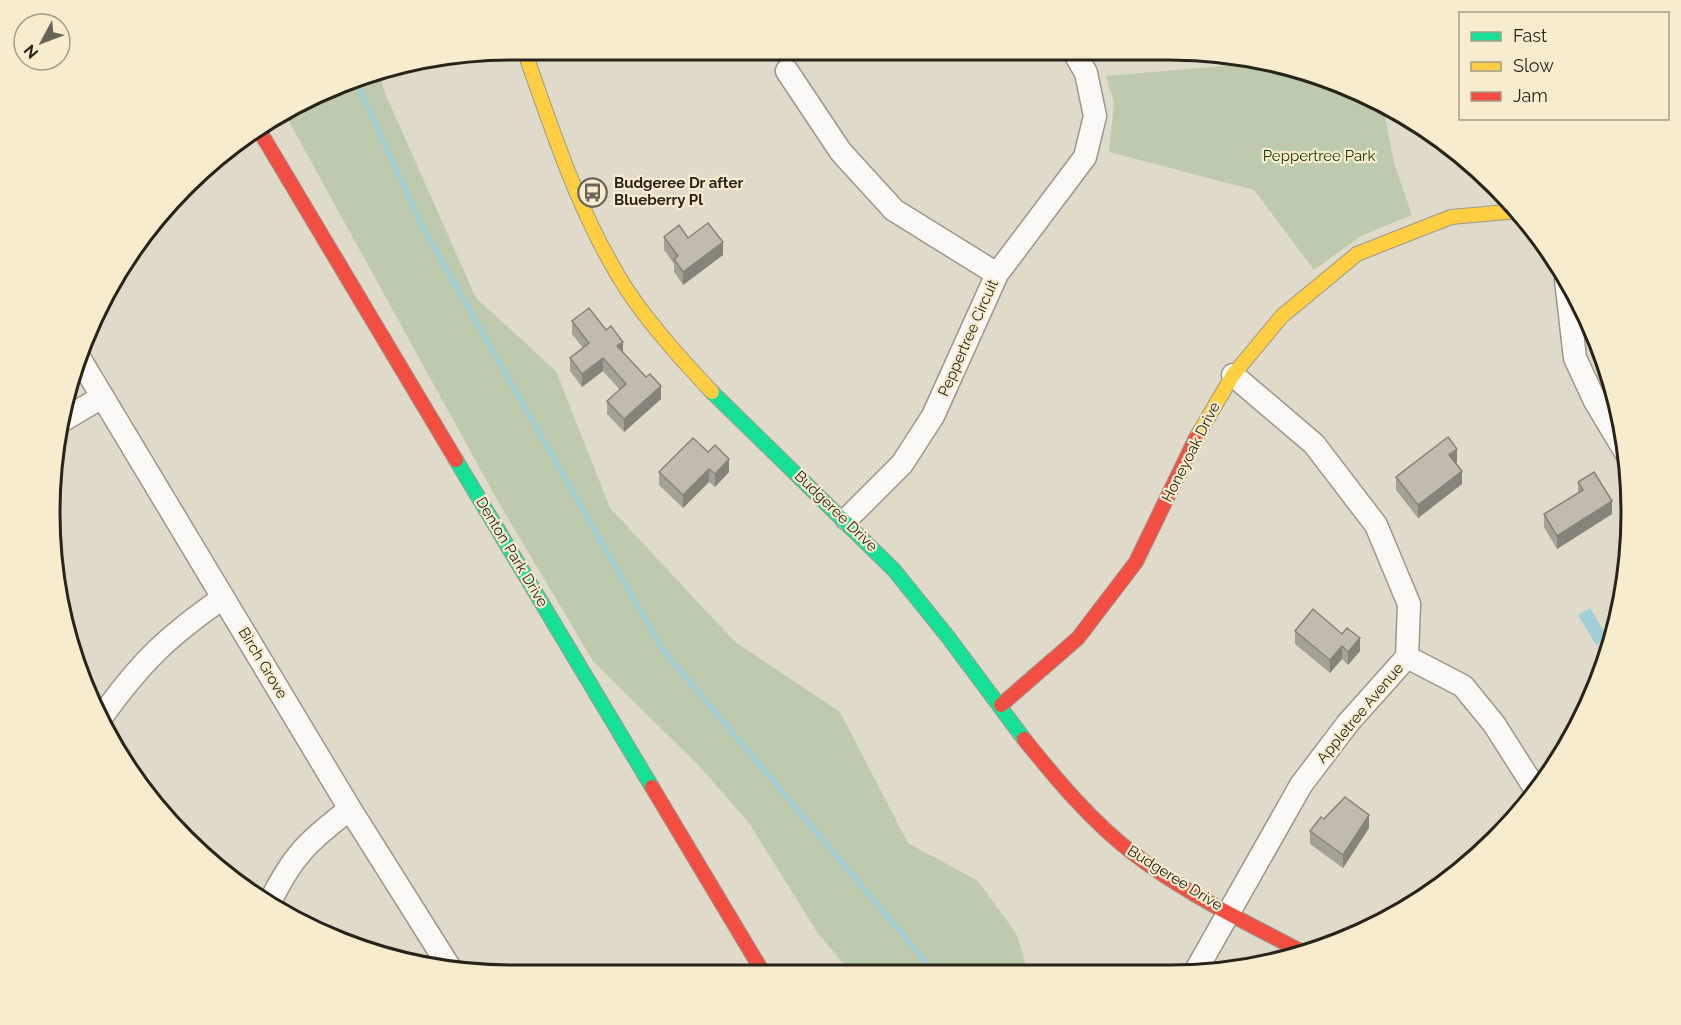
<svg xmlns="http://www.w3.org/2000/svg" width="1681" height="1025" viewBox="0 0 1681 1025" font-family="Raleway,sans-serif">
  <rect width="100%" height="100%" fill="#e0daca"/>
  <path fill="#becaae" d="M1244,59l74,15 65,32 11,57 18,52 -51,21 -47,34 -60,-80 -145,-38 5,-50 -8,-26 129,-11z
    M379,72l6,21 91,205 80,73 54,137 125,134 105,70 68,131 70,38 38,52 13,41h-177l-35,-42 -68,-109 -48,-55 -108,-107 -98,-165 -209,-380 78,-42z"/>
  <path fill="#a2cfd7" d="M1590,608l18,30 -12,7 -18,-30z"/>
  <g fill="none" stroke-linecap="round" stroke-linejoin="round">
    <path stroke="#a2cfd7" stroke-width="5" d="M355,79l68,149 240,422 273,324"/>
    <defs>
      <path id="street" d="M787,71l54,81 53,58 103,64
        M1566,280l9,78 20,43 30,50
        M78,356l272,453 100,159
        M65,419l37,-22
        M847,519l55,-55 31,-48 64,-142 88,-117 10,-41 -9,-43 -13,-23
        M1407,657l56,29 31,38 42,66
        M103,715c38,-53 66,-80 120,-117
        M269,904c23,-48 39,-63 81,-95
        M1194,974l107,-189 47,-62 59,-66 2,-53 -33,-79 -62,-81 -81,-69"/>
      <path id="fast" d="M712,392l182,178 54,67 76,102
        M456,460l196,327"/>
      <path id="slow" d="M524,50c29,82 56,167 103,240 25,37 55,70 85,102
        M1196,438l37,-63 49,-59 75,-62 94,-37 67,-6"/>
      <path id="jam" d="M259,130l197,330
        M1001,705l77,-67 58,-76 60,-124
        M1024,739c33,41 68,83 110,115 52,40 112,68 170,99
        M652,787l112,187"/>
    </defs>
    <use href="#street" stroke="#9c978b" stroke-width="25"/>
    <use href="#fast" stroke="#9c978b" stroke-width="16"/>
    <use href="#slow" stroke="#9c978b" stroke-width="16"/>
    <use href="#jam" stroke="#9c978b" stroke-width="16"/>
    <use href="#street" stroke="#faf9f7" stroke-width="22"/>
    <use href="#fast" stroke="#16e098" stroke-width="14"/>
    <use href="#slow" stroke="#ffcf43" stroke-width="14"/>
    <use href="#jam" stroke="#f24e42" stroke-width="14"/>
  </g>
  <path fill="#a5a196" d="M664,237l24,1 35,17 -40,30 -9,-13v-8l-10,-14z
    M572,321l51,32 38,46 -37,33 -17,-18v-13l13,-11 -17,-19 -21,16 -12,-16v-13l13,-10 -11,-14z
    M708,452l21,20 -14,15 -6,-5 -26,26 -24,-23v-13z
    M1457,462l-2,1 7,21 -44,34 -22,-28v-13z
    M1578,482l34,32 -55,35 -13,-22v-13l34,-21z
    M1295,631l65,20 -12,14 -6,-6 -12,14 -35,-29z
    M1324,819l45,9 -26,40 -33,-24v-13z"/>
  <path fill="#86837a" d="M723,242v13l-40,30v-13z
    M623,342v13l-6,-9z
    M603,358v13l-21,16v-13z
    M661,386v13l-37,33v-13z
    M1457,449v13l-8,6v-13z
    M729,459v13l-14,15v-13z
    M709,469v13l-26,26v-13z
    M1462,471v13l-44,34v-13z
    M1612,501v13l-55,35v-13z
    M1360,638v13l-12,14v-13z
    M1342,646v13l-12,14v-13z
    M1369,815v13l-26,40v-13z"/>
  <path fill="#c0bbae" stroke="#86837a" stroke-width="1.5" d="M708,223l15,19 -40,30 -9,-13 4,-3 -14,-19 15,-12 9,13z
    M589,308l17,22 5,-4 12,16 -6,4 29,31 4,-3 11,12 -37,33 -17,-18 19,-17 -23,-26 -21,16 -12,-16 19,-15 -17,-22z
    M1448,437l9,12 -8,6 13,16 -44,34 -22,-28z
    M693,438l15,14 7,-7 14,14 -14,15 -6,-5 -26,26 -24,-23z
    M1594,472l18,29 -55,35 -13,-22 39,-24 -5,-8z
    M1313,609l29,25 5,-6 13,10 -12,14 -6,-6 -12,14 -35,-29z
    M1345,797l24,18 -26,40 -33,-24 11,-14 3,2z
    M1511,819l-10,11 -3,-4z"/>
  <defs>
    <symbol id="bus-ring" viewBox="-11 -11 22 22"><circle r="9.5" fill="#f7ecce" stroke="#686457" stroke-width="1.5"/><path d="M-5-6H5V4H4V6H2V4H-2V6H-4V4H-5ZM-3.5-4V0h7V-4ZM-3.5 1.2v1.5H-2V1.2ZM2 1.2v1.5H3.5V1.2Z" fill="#686457"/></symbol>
  </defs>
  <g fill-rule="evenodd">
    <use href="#bus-ring" x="576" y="176" width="33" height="33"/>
  </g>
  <g text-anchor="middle" stroke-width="4.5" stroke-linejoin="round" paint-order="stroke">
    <g font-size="15" fill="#173505" stroke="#f7ecce">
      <text x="1319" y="161">Peppertree Park</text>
    </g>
    <g font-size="15" font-weight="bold" fill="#282419" stroke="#f7ecce" text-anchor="start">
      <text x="614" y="188">Budgeree Dr after<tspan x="614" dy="17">Blueberry Pl</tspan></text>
    </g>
    <g font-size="15" fill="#282419" stroke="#f7ecce">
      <text transform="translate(968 338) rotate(-66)" y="5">Peppertree Circuit</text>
      <text transform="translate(1191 452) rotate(-63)" y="5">Honeyoak Drive</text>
      <text transform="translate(836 511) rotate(44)" y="5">Budgeree Drive</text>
      <text transform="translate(512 552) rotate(59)" y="5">Denton Park Drive</text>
      <text transform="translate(263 663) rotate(59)" y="5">Birch Grove</text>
      <text transform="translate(1360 713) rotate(-50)" y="5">Appletree Avenue</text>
      <text transform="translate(1175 878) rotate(32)" y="5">Budgeree Drive</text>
    </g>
  </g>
  <path d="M0 0H1681V1025H0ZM512 60H1169A452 452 0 0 1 1621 512V513A452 452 0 0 1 1169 965H512A452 452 0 0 1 60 513V512A452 452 0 0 1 512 60Z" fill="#f7ecce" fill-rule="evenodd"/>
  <path fill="none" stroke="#282419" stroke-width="3" d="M512 60H1169A452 452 0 0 1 1621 512V513A452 452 0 0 1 1169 965H512A452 452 0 0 1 60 513V512A452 452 0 0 1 512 60Z"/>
  <rect x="1459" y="12" width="210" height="108" fill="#f7ecce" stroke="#a49c86" stroke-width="1.5"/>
  <rect x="1471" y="32" width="30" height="9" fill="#16e098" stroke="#a49c86" stroke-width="1.5"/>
  <text x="1513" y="42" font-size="18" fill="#282419">Fast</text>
  <rect x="1471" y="62" width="30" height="9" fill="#ffcf43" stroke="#a49c86" stroke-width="1.5"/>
  <text x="1513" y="72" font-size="18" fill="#282419">Slow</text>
  <rect x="1471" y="92" width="30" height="9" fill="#f24e42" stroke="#a49c86" stroke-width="1.5"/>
  <text x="1513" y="102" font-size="18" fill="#282419">Jam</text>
  <g transform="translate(42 42) rotate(229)"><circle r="28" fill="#f7ecce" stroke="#a49c86" stroke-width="1.5"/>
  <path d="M0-4.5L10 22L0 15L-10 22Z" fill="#686457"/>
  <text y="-9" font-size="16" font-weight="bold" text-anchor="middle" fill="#282419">N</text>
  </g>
</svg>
